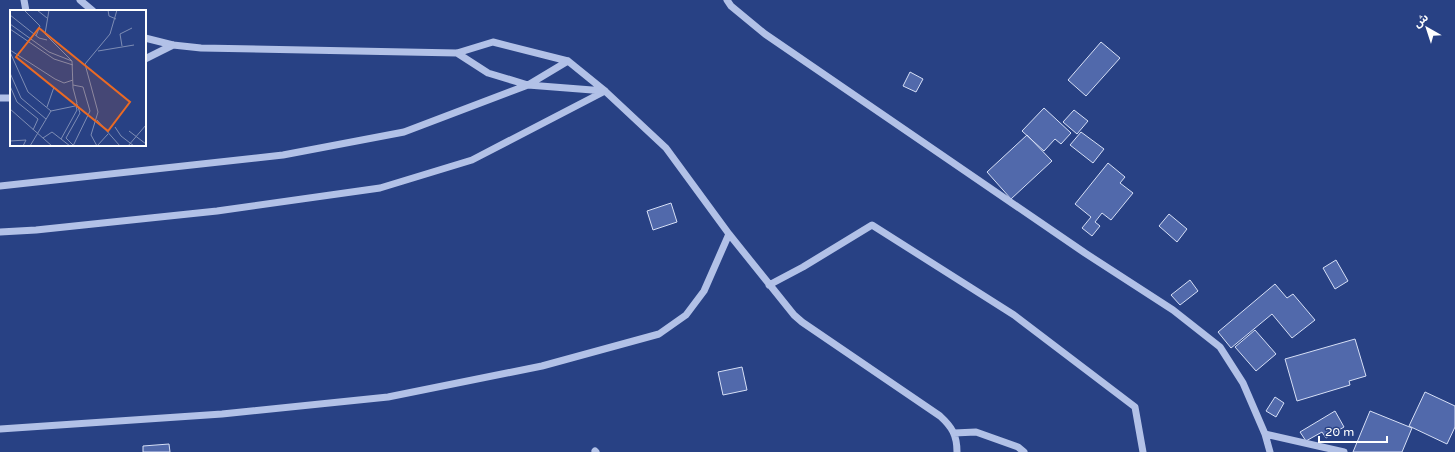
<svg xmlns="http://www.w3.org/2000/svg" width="1455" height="452" viewBox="0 0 1455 452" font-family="'Varela Round','Noto Sans Arabic',sans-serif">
  <rect width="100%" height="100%" fill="#284184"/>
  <path fill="#5169ab" stroke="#d6dff6" d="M1101,42l19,16 -34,38 -18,-16z
    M910,72l13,7 -7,13 -13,-6z
    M1044,108l27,25 -10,11 -6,-5 -11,12 -22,-20z
    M1074,110l14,11 -11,13 -14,-12z
    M1081,132l23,17 -11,14 -23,-18z
    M1027,135l25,26 -41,38 -24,-27z
    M1108,163l17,14 -5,6 13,10 -22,27 -9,-7 -7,9 5,4 -8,10 -10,-8 9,-11 -16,-13z
    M671,203l6,19 -24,8 -6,-19z
    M1169,214l18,15 -10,13 -18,-16z
    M1336,260l12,21 -13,8 -12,-21z
    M1190,280l8,11 -18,14 -9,-10z
    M1275,284l12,14 6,-4 22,26 -23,18 -20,-24 -41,34 -13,-16z
    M1255,330l21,24 -20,17 -21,-24z
    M1355,339l11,37 -17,5 1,4 -53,16 -12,-42z
    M742,367l5,23 -24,5 -5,-23z
    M1425,392l30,14v21l-8,17 -38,-18z
    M1275,397l9,6 -8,14 -10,-6z
    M1335,411l9,16 -18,11 -4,-6 -16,9 -6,-9z
    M1370,411l42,17 -10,24h-49z
    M169,444l1,8h-27v-6z"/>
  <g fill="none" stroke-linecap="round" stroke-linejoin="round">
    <path stroke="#b2c1e7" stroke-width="7" d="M24,0l2,11
      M80,0l13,11
      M727,0l4,6 34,28 320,219 88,57 47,37 23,36 22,51 5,18
      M145,38l28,7 28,3 256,5 36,-11 75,19 37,30 61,57 63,86 65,81 8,7 138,94c12,11 17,19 17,36
      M457,53l31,20 40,12 77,6
      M145,59l28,-14
      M0,98h11
      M0,186l283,-31 121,-23 124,-47 40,-24
      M0,232l36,-2 181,-19 163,-23 92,-28 133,-69
      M769,285l34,-18 69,-42 142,90 121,92 8,45
      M0,429l222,-15 166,-17 154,-31 117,-32 27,-19 18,-24 25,-57
      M954,433l22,-1 42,15 6,5
      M1265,434l79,18
      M595,451l1,1"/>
  </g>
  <g transform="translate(10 10)">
    <rect width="136" height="136" fill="#284184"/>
    <path fill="none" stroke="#7e8db5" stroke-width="1" d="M14,0l16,16 -4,10M27,0l10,8M98,0l1,6 7,3M0,5l29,23 8,2M0,14l39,28 23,9M0,19l44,30 19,6M112,36l-2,-12 12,-6M0,40l45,29 9,4 9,-3M88,41l36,-6M0,42l18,40 23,19M0,63l11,25 25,21M63,75l10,2 7,24 -17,35M0,76l7,16 21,17 -5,11M37,97l7,-20M0,99l42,37M87,110l23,26M105,117l6,9 13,10M119,121l17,13M33,128l9,-6 18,14M51,129l16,-29 -1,-4M0,131l16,-1 -3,6M63,135l-7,-7 14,-25 -3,-9M20,136l21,-35 24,-5 2,-3 -4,-15 -1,-27 -27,-27 4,-24M87,136l-6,-11 7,-23 -13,-48 25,-30 7,-24M87,136l11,-12M118,136l18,-21"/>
    <path fill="#ea6a24" fill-opacity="0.15" stroke="#ea6a24" stroke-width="2" d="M29,18l91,74 -22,29 -92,-74z"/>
    <rect width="136" height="136" fill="none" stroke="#fff" stroke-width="2"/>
  </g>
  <g transform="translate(1427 28) rotate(321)" stroke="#284184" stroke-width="3" paint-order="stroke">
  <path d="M0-3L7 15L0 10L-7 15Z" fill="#ffffff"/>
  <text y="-6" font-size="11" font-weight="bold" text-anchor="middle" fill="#ffffff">ش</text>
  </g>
  <path d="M1319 436v6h68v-6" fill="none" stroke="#ffffff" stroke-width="2"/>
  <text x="1325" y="436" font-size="12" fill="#ffffff" stroke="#284184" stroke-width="3" paint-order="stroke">20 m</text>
</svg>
